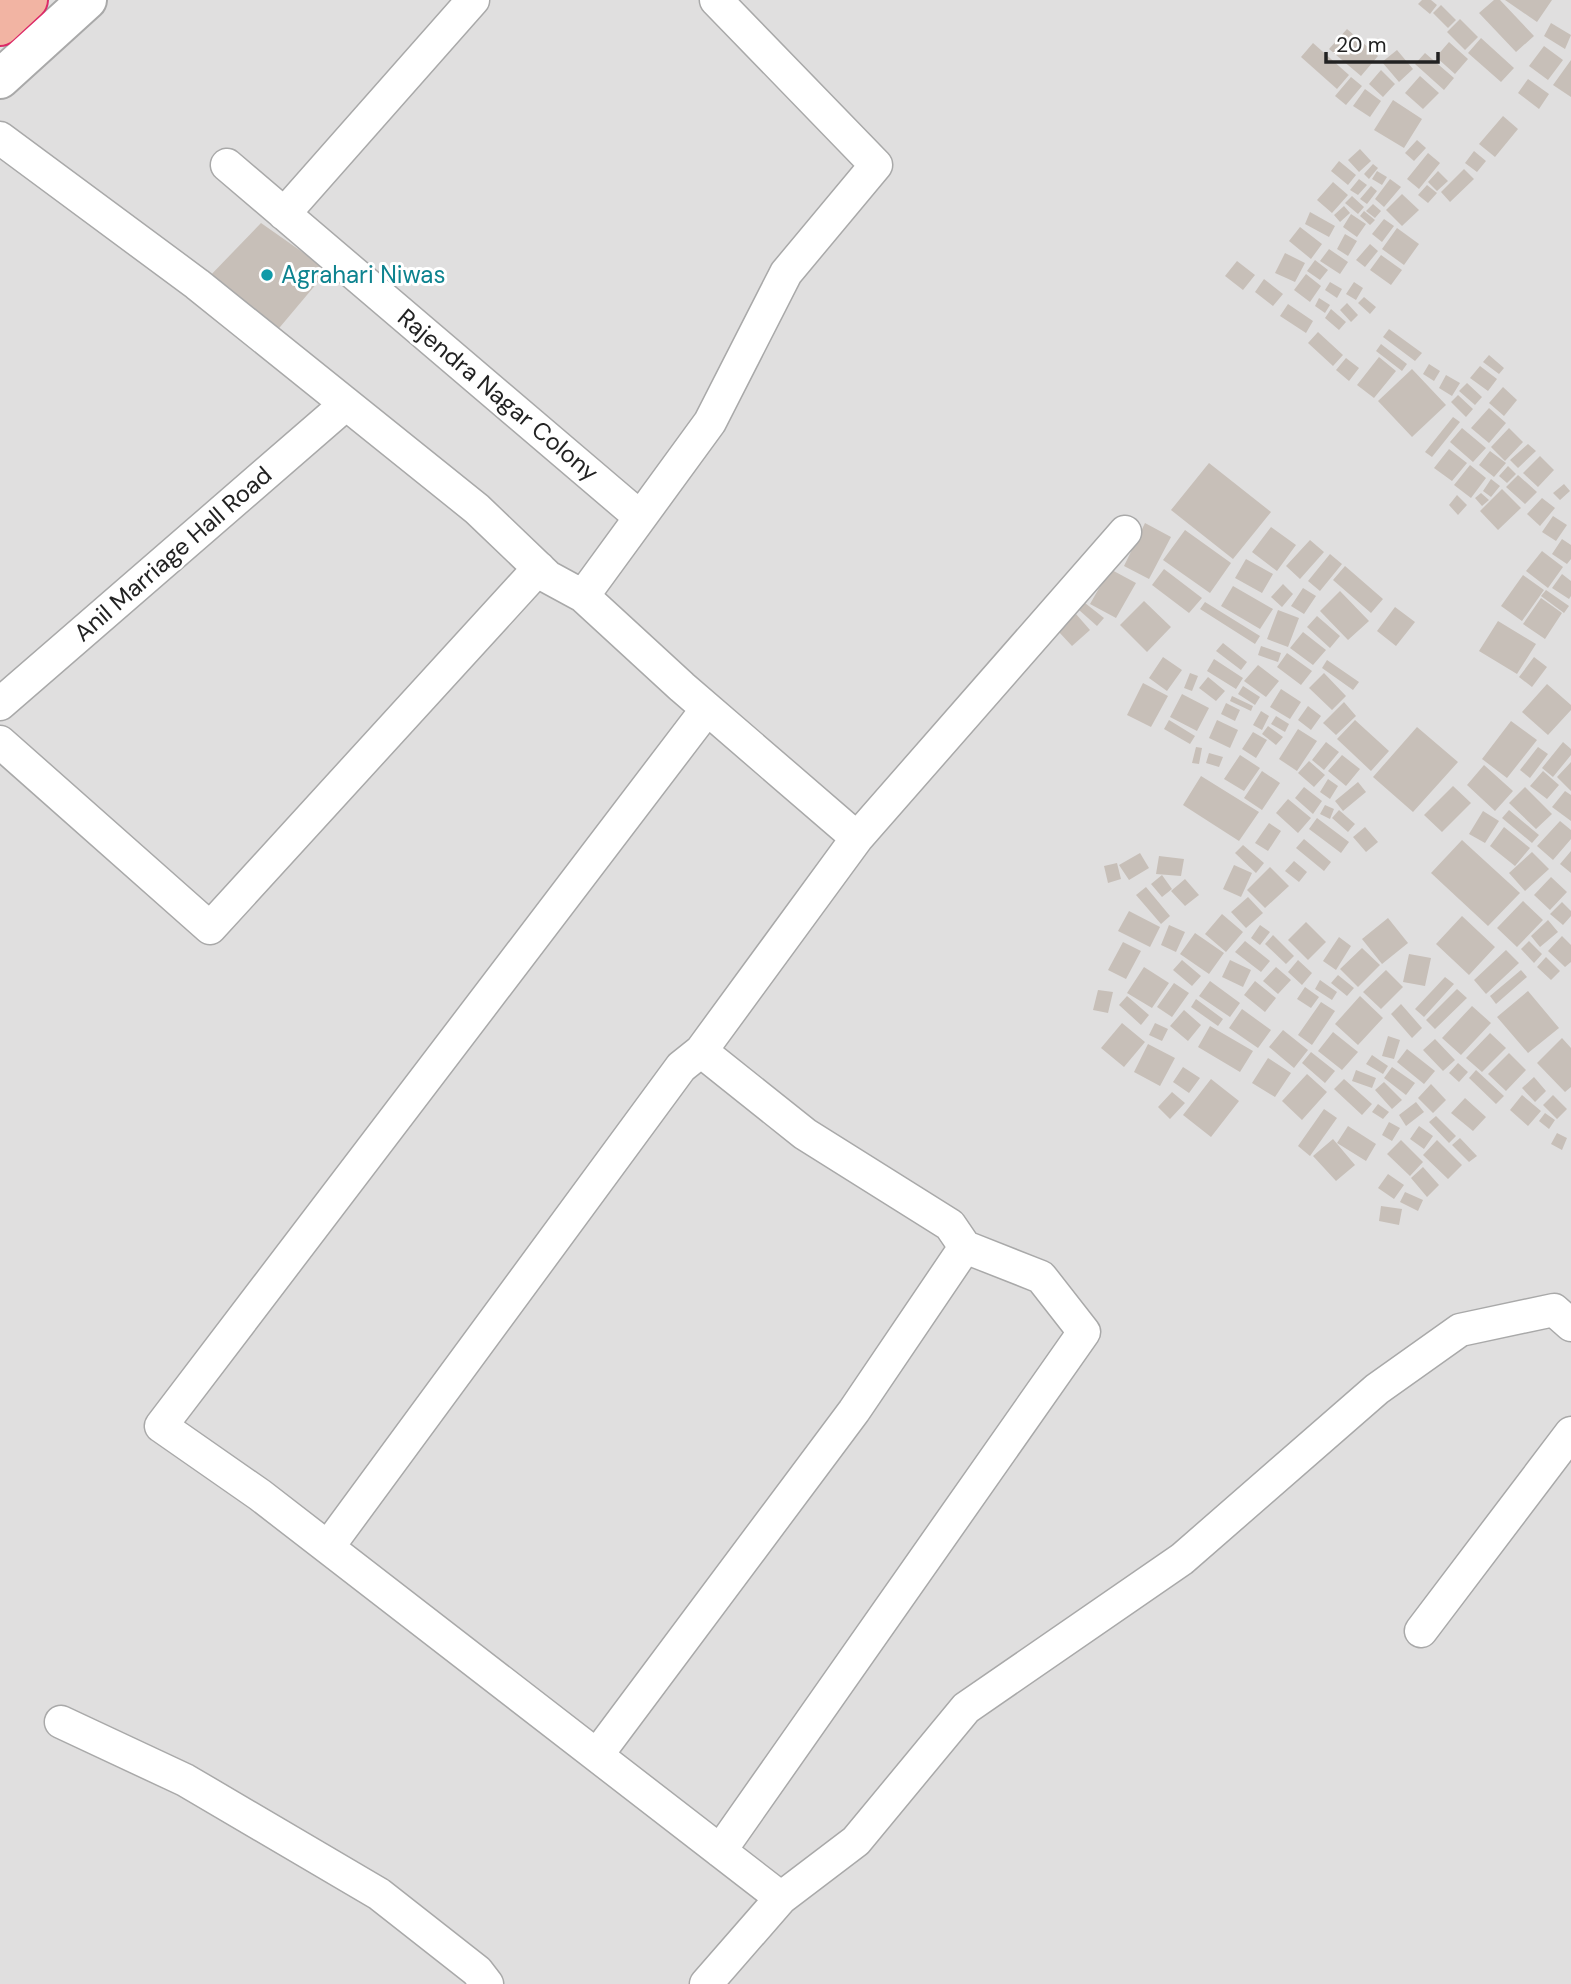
<svg xmlns="http://www.w3.org/2000/svg" width="1571" height="1984" viewBox="0 0 1571 1984" font-family="'DM Sans',sans-serif">
  <rect width="100%" height="100%" fill="#f2efe9"/>
  <path fill="#e0dfdf" d="M0,0h1571v1984h-1571z"/>
  <path fill="#c7bfb8" d="M1422,0h9l6,5 -7,9 -12,-10z
    M1494,0h6l34,36 -18,16 -37,-39z
    M1505,0h47l-15,22z
    M1441,5l15,15 -8,8 -15,-15z
    M1460,19l18,18 -13,13 -18,-18z
    M1551,23l20,12 -6,14 -21,-13z
    M1347,29l31,27 -17,20 -32,-27z
    M1481,38l33,30 -13,14 -33,-29z
    M1449,42l19,17 -13,15 -19,-17z
    M1313,43l36,32 -12,14 -36,-32z
    M1544,46l19,14 -15,20 -19,-14z
    M1397,50l16,19 -14,13 -17,-20z
    M1425,53l29,25 -10,12 -29,-26z
    M1571,60v37l-18,-12z
    M1381,70l14,14 -12,13 -14,-13z
    M1420,76l19,17 -16,16 -18,-16z
    M1351,77l11,9 -16,19 -11,-9z
    M1528,79l21,15 -10,15 -21,-16z
    M1365,89l16,12 -11,16 -17,-11z
    M1393,100l29,19 -18,29 -30,-18z
    M1503,116l15,13 -23,28 -16,-13z
    M1417,140l9,8 -12,13 -9,-8z
    M1360,149l11,12 -12,11 -11,-12z
    M1474,151l12,10 -9,11 -12,-9z
    M1428,153l12,10 -21,26 -12,-10z
    M1339,161l17,14 -8,10 -17,-14z
    M1373,164l5,4 -9,11 -5,-5z
    M1464,169l10,10 -24,23 -9,-10z
    M1377,171l10,6 -5,8 -10,-6z
    M1438,171l10,10 -11,10 -9,-9z
    M1359,179l8,6 -9,10 -8,-5z
    M1390,179l11,8 -17,20 -9,-8z
    M1333,182l15,13 -16,18 -15,-13z
    M1427,185l10,8 -9,10 -10,-8z
    M1371,186l6,5 -10,13 -7,-5z
    M1402,194l17,16 -17,16 -16,-16z
    M1352,196l12,11 -6,7 -13,-11z
    M1373,204l8,7 -6,7 -9,-7z
    M1344,206l6,7 -10,9 -6,-7z
    M1364,211l11,9 -5,5 -10,-9z
    M1310,212l25,14 -6,11 -24,-13z
    M1351,214l15,10 -9,13 -14,-10z
    M1384,219l10,7 -12,16 -10,-8z
    M261,223l67,47 -53,63 -69,-53z
    M1300,227l22,17 -11,15 -22,-18z
    M1397,228l22,16 -15,21 -22,-16z
    M1345,234l12,7 -9,15 -11,-7z
    M1370,244l8,7 -13,16 -9,-7z
    M1329,249l19,13 -8,12 -20,-13z
    M1285,253l20,10 -10,19 -20,-9z
    M1381,255l21,15 -11,15 -21,-15z
    M1315,260l13,10 -8,10 -13,-9z
    M1237,261l18,14 -12,15 -18,-14z
    M1306,274l15,12 -11,16 -16,-12z
    M1264,279l19,15 -10,12 -18,-14z
    M1330,282l12,7 -5,9 -12,-8z
    M1354,282l9,6 -7,12 -10,-6z
    M1364,297l12,10 -6,7 -12,-11z
    M1319,298l11,7 -5,8 -10,-7z
    M1347,303l11,12 -7,7 -11,-12z
    M1288,304l25,17 -7,12 -26,-17z
    M1331,309l15,13 -7,8 -14,-12z
    M1389,329l33,24 -7,8 -32,-24z
    M1318,332l25,23 -10,11 -25,-23z
    M1381,344l26,20 -5,7 -26,-20z
    M1489,355l15,13 -5,6 -16,-12z
    M1379,357l17,14 -22,27 -17,-13z
    M1346,358l13,10 -10,13 -13,-11z
    M1429,364l11,7 -6,10 -11,-7z
    M1480,366l17,13 -9,12 -18,-13z
    M1412,369l34,36 -34,32 -34,-36z
    M1446,375l14,8 -8,13 -13,-8z
    M1467,383l15,14 -7,8 -16,-14z
    M1503,387l14,13 -13,16 -15,-13z
    M1458,395l15,14 -7,8 -15,-15z
    M1489,408l17,15 -17,20 -18,-15z
    M1453,417l7,5 -28,35 -7,-5z
    M1462,428l24,20 -13,14 -23,-20z
    M1509,428l14,14 -18,19 -14,-14z
    M1528,444l8,7 -18,17 -8,-8z
    M1449,449l18,14 -15,18 -18,-13z
    M1490,451l16,12 -12,14 -15,-12z
    M1540,456l14,14 -16,17 -15,-14z
    M1209,463l62,49 -38,47 -62,-49z
    M1470,465l16,13 -15,20 -17,-13z
    M1508,466l8,8 -9,9 -8,-7z
    M1518,475l19,17 -12,12 -19,-17z
    M1491,479l9,7 -9,11 -8,-6z
    M1564,484l6,7 -10,9 -7,-7z
    M1502,489l19,19 -23,22 -18,-19z
    M1481,493l8,7 -7,6 -7,-8z
    M1457,495l10,10 -9,10 -9,-10z
    M1542,498l13,10 -15,18 -13,-12z
    M1553,516l14,9 -11,16 -14,-9z
    M1145,523l26,14 -22,42 -25,-13z
    M1271,527l25,18 -19,26 -25,-19z
    M1185,530l46,33 -21,30 -47,-33z
    M1562,539l9,6v14l-4,5 -15,-10z
    M1310,540l14,12 -24,27 -14,-13z
    M1542,551l21,16 -15,21 -22,-17z
    M1330,554l12,10 -22,27 -12,-10z
    M1246,559l27,15 -11,19 -27,-15z
    M1345,566l38,33 -12,14 -38,-33z
    M1110,569l26,14 -20,35 -26,-14z
    M1164,569l38,29 -13,15 -37,-28z
    M1562,574l9,7v15l-2,3 -17,-11z
    M1523,575l21,15 -22,31 -21,-15z
    M1283,584l10,10 -11,13 -11,-10z
    M1233,586l40,23 -13,20 -39,-23z
    M1303,588l13,8 -12,18 -13,-8z
    M1546,590l23,16 -5,7 -23,-17z
    M1340,591l29,30 -21,19 -28,-29z
    M1541,598l21,15 -17,26 -22,-15z
    M1144,601l27,26 -24,25 -27,-27z
    M1205,602l55,34 -5,8 -55,-35z
    M1085,603l19,15 -7,8 -18,-16z
    M1395,607l20,15 -19,24 -19,-15z
    M1278,610l21,8 -11,29 -21,-8z
    M1076,614l14,16 -18,16 -14,-15z
    M1317,616l23,20 -10,12 -23,-21z
    M1498,621l38,23 -19,30 -38,-23z
    M1303,632l23,18 -13,15 -23,-17z
    M1223,643l24,19 -6,8 -25,-19z
    M1261,646l20,7 -3,9 -20,-7z
    M1287,653l25,18 -11,14 -24,-18z
    M1163,657l19,13 -15,21 -18,-13z
    M1534,657l13,10 -15,20 -13,-10z
    M1214,659l29,19 -7,11 -29,-18z
    M1327,660l32,22 -6,8 -31,-22z
    M1258,665l21,16 -13,16 -22,-16z
    M1190,673l8,3 -6,15 -8,-3z
    M1324,673l22,23 -14,14 -23,-22z
    M1208,677l17,14 -9,10 -17,-13z
    M1143,683l25,13 -17,31 -24,-12z
    M1547,684l24,21v5l-23,25 -26,-23z
    M1243,686l17,11 -5,8 -17,-11z
    M1281,689l20,13 -11,17 -20,-12z
    M1182,694l27,14 -12,23 -27,-14z
    M1232,696l21,10 -2,5 -21,-10z
    M1344,702l12,14 -20,19 -13,-12z
    M1226,703l14,7 -5,11 -14,-7z
    M1308,706l13,10 -10,14 -13,-10z
    M1261,711l8,5 -7,14 -9,-5z
    M1276,716l13,8 -4,8 -14,-8z
    M1169,720l26,16 -5,8 -26,-15z
    M1217,720l21,10 -8,18 -21,-10z
    M1355,720l34,31 -18,20 -34,-32z
    M1511,721l26,19 -30,38 -25,-19z
    M1268,726l15,11 -7,8 -14,-11z
    M1417,727l41,35 -45,50 -40,-35z
    M1298,729l19,12 -20,30 -18,-12z
    M1253,732l14,8 -11,18 -14,-9z
    M1326,742l13,10 -15,18 -12,-10z
    M1563,742l8,7v6l-18,22 -11,-9z
    M1196,747l6,1 -3,16 -7,-1z
    M1538,747l10,7 -18,24 -10,-8z
    M1209,753l14,4 -4,10 -13,-4z
    M1240,755l20,13 -16,23 -20,-12z
    M1342,755l18,14 -14,17 -18,-15z
    M1309,761l16,14 -11,12 -16,-14z
    M1571,762v29l-14,-14z
    M1484,765l29,26 -18,20 -28,-26z
    M1262,771l18,12 -18,27 -18,-12z
    M1543,771l16,14 -12,14 -17,-13z
    M1201,776l58,36 -20,29 -56,-36z
    M1328,779l10,7 -8,13 -10,-7z
    M1358,782l8,10 -23,19 -8,-10z
    M1453,786l18,17 -29,29 -18,-17z
    M1304,787l18,14 -9,13 -18,-16z
    M1525,787l27,27 -16,15 -27,-26z
    M1565,791l6,4v26l-19,-14z
    M1288,799l23,19 -13,15 -22,-20z
    M1325,805l9,4 -4,10 -10,-5z
    M1339,810l16,14 -7,8 -16,-14z
    M1509,810l30,25 -7,8 -30,-25z
    M1483,811l16,10 -14,22 -16,-9z
    M1317,818l32,24 -8,11 -32,-24z
    M1560,821l11,9v9l-18,21 -16,-14z
    M1269,823l12,8 -13,20 -13,-8z
    M1365,827l13,15 -12,10 -13,-15z
    M1504,827l26,21 -15,18 -25,-20z
    M1304,839l27,23 -7,9 -28,-23z
    M1462,840l58,53 -32,33 -57,-53z
    M1243,845l21,18 -8,10 -21,-20z
    M1571,851v22l-11,-9z
    M1532,852l17,17 -24,22 -16,-18z
    M1140,853l9,15 -20,12 -10,-15z
    M1159,856l25,3 -3,17 -25,-2z
    M1294,861l13,11 -8,10 -14,-11z
    M1117,863l4,16 -13,4 -4,-17z
    M1234,865l18,8 -11,24 -18,-8z
    M1270,867l19,19 -24,22 -18,-18z
    M1162,875l10,14 -10,8 -11,-13z
    M1551,877l16,15 -17,18 -16,-15z
    M1185,879l14,16 -14,11 -14,-15z
    M1146,887l24,29 -9,8 -25,-29z
    M1248,897l15,16 -17,15 -15,-16z
    M1523,901l20,19 -26,27 -20,-19z
    M1562,902l9,9v5l-8,9 -13,-11z
    M1129,911l31,16 -10,20 -32,-16z
    M1222,914l21,18 -17,20 -21,-18z
    M1462,916l33,31 -26,28 -33,-31z
    M1388,918l20,25 -26,21 -20,-25z
    M1548,920l10,12 -18,15 -9,-11z
    M1306,922l20,20 -18,18 -20,-20z
    M1169,925l16,7 -9,20 -15,-7z
    M1260,925l10,7 -10,13 -9,-7z
    M1195,933l29,20 -15,21 -29,-20z
    M1273,935l21,21 -8,8 -21,-20z
    M1562,936l9,9v17l-6,5 -17,-16z
    M1339,937l12,9 -15,24 -13,-9z
    M1245,941l25,20 -9,11 -26,-20z
    M1529,941l13,13 -8,9 -13,-14z
    M1123,942l18,9 -15,28 -18,-9z
    M1362,948l18,17 -22,22 -18,-18z
    M1506,950l13,13 -33,31 -12,-14z
    M1409,954l22,4 -6,28 -22,-4z
    M1546,957l14,14 -9,9 -14,-13z
    M1182,960l19,16 -9,10 -19,-16z
    M1230,960l21,10 -8,17 -21,-10z
    M1298,960l14,13 -10,12 -14,-13z
    M1144,967l25,16 -17,25 -25,-15z
    M1276,967l15,13 -13,14 -15,-13z
    M1386,970l17,17 -22,22 -18,-17z
    M1521,970l6,7 -31,27 -6,-8z
    M1338,975l16,13 -7,8 -16,-13z
    M1445,977l9,7 -30,33 -9,-8z
    M1320,980l17,12 -5,8 -17,-11z
    M1210,981l30,22 -10,14 -31,-21z
    M1255,981l21,17 -11,14 -21,-17z
    M1174,983l15,10 -17,24 -15,-10z
    M1305,987l14,10 -8,11 -14,-9z
    M1457,989l10,9 -32,31 -9,-9z
    M1098,990l15,2 -5,21 -15,-3z
    M1528,991l31,37 -31,25 -31,-36z
    M1127,996l22,19 -8,10 -22,-20z
    M1360,996l23,22 -25,27 -23,-21z
    M1196,999l27,20 -5,7 -27,-19z
    M1321,1002l14,9 -23,34 -14,-10z
    M1401,1004l21,24 -10,10 -21,-24z
    M1472,1006l19,17 -30,32 -19,-17z
    M1242,1009l29,21 -13,18 -29,-20z
    M1184,1010l17,15 -13,16 -18,-15z
    M1122,1023l23,19 -21,25 -23,-19z
    M1155,1023l13,6 -6,12 -13,-6z
    M1210,1026l43,25 -13,21 -42,-25z
    M1283,1030l25,20 -14,18 -25,-21z
    M1333,1032l25,20 -16,18 -24,-19z
    M1490,1033l16,15 -24,24 -16,-14z
    M1388,1036l12,4 -6,19 -12,-3z
    M1562,1038l9,10v39l-6,5 -28,-29z
    M1435,1039l20,21 -12,11 -20,-21z
    M1148,1044l27,14 -15,28 -26,-14z
    M1407,1049l28,22 -11,13 -27,-22z
    M1311,1052l24,19 -10,12 -23,-20z
    M1509,1053l17,17 -20,21 -18,-17z
    M1372,1055l16,11 -5,8 -17,-10z
    M1268,1058l23,15 -16,24 -23,-14z
    M1458,1063l10,9 -9,10 -10,-9z
    M1183,1067l17,11 -11,15 -16,-11z
    M1392,1067l23,16 -9,12 -22,-17z
    M1356,1070l20,8 -4,10 -20,-7z
    M1476,1070l28,26 -8,8 -27,-26z
    M1307,1074l20,18 -25,28 -20,-19z
    M1534,1077l12,14 -11,11 -13,-14z
    M1211,1079l28,22 -28,36 -28,-22z
    M1344,1079l28,25 -10,11 -28,-26z
    M1384,1082l18,18 -10,9 -17,-19z
    M1431,1084l15,16 -13,13 -15,-15z
    M1172,1092l13,11 -15,16 -12,-12z
    M1522,1095l19,16 -13,15 -18,-16z
    M1553,1095l14,14 -10,10 -14,-14z
    M1465,1098l21,19 -13,14 -22,-18z
    M1416,1102l8,10 -18,14 -7,-11z
    M1378,1104l11,8 -6,7 -11,-7z
    M1324,1109l13,9 -27,38 -12,-10z
    M1545,1113l10,7 -6,9 -10,-8z
    M1436,1116l20,20 -7,7 -20,-21z
    M1389,1122l11,6 -8,13 -10,-6z
    M1348,1126l28,18 -10,17 -29,-18z
    M1419,1126l14,10 -9,13 -14,-10z
    M1557,1133l10,5 -5,12 -11,-6z
    M1460,1138l17,18 -8,6 -17,-17z
    M1333,1139l22,26 -19,16 -23,-25z
    M1401,1140l22,22 -13,14 -23,-22z
    M1437,1140l25,25 -14,14 -25,-24z
    M1423,1167l16,18 -12,12 -16,-19z
    M1388,1174l16,11 -10,14 -16,-11z
    M1405,1192l18,8 -5,11 -18,-9z
    M1381,1206l21,3 -3,16 -20,-4z"/>
  <g fill="none" stroke-linecap="round" stroke-linejoin="round">
    <defs>
      <path id="minor" d="M0,138l197,146 280,225 71,68 35,19 99,91 175,151
        M227,165l413,352
        M284,214l189,-214
        M583,596l127,-174 76,-149 90,-108 -160,-165
        M0,704l346,-300
        M707,709l-546,717 99,69 521,403
        M0,742l210,186 329,-360
        M701,1051l156,-213 268,-306
        M328,1547l353,-480 20,-16 104,83 145,91 15,22 76,30 43,55 -364,519
        M1421,1631l150,-198
        M61,1722l124,58 194,114 98,77 10,13
        M597,1755l257,-344 111,-164
        M706,1984l75,-86 75,-57 110,-133 216,-149 195,-170 83,-59 94,-20 17,15"/>
      <path id="tertiary" d="M0,79l87,-79"/>
      <path id="trunk" d="M0,26l28,-26"/>
    </defs>
    <use href="#minor" stroke="#a9a9a9" stroke-width="35"/>
    <use href="#tertiary" stroke="#a9a9a9" stroke-width="42"/>
    <use href="#trunk" stroke="#dc2a67" stroke-width="42"/>
    <use href="#minor" stroke="#fff" stroke-width="32"/>
    <use href="#tertiary" stroke="#fff" stroke-width="38"/>
    <use href="#trunk" stroke="#f2b4a3" stroke-width="38"/>
  </g>
  <circle fill="#0f9aa8" stroke="#fff" stroke-width="2.5" cx="267" cy="275" r="7"/>
  <g text-anchor="middle" stroke-width="6" stroke-linejoin="round" paint-order="stroke">
    <g font-size="24" fill="#0d838f" stroke="#fff" text-anchor="start">
      <text x="281" y="283">Agrahari Niwas</text>
    </g>
    <g font-size="24" fill="#222" stroke="#fff">
      <text transform="translate(498 395) rotate(40)" y="8">Rajendra Nagar Colony</text>
      <text transform="translate(173 554) rotate(-41)" y="8">Anil Marriage Hall Road</text>
    </g>
  </g>
  <path d="M1326 52v10h112v-10" fill="none" stroke="#222222" stroke-width="3.5"/>
  <text x="1336" y="52" font-size="21" fill="#222222" stroke="#ffffff" stroke-width="5" paint-order="stroke">20 m</text>
</svg>
